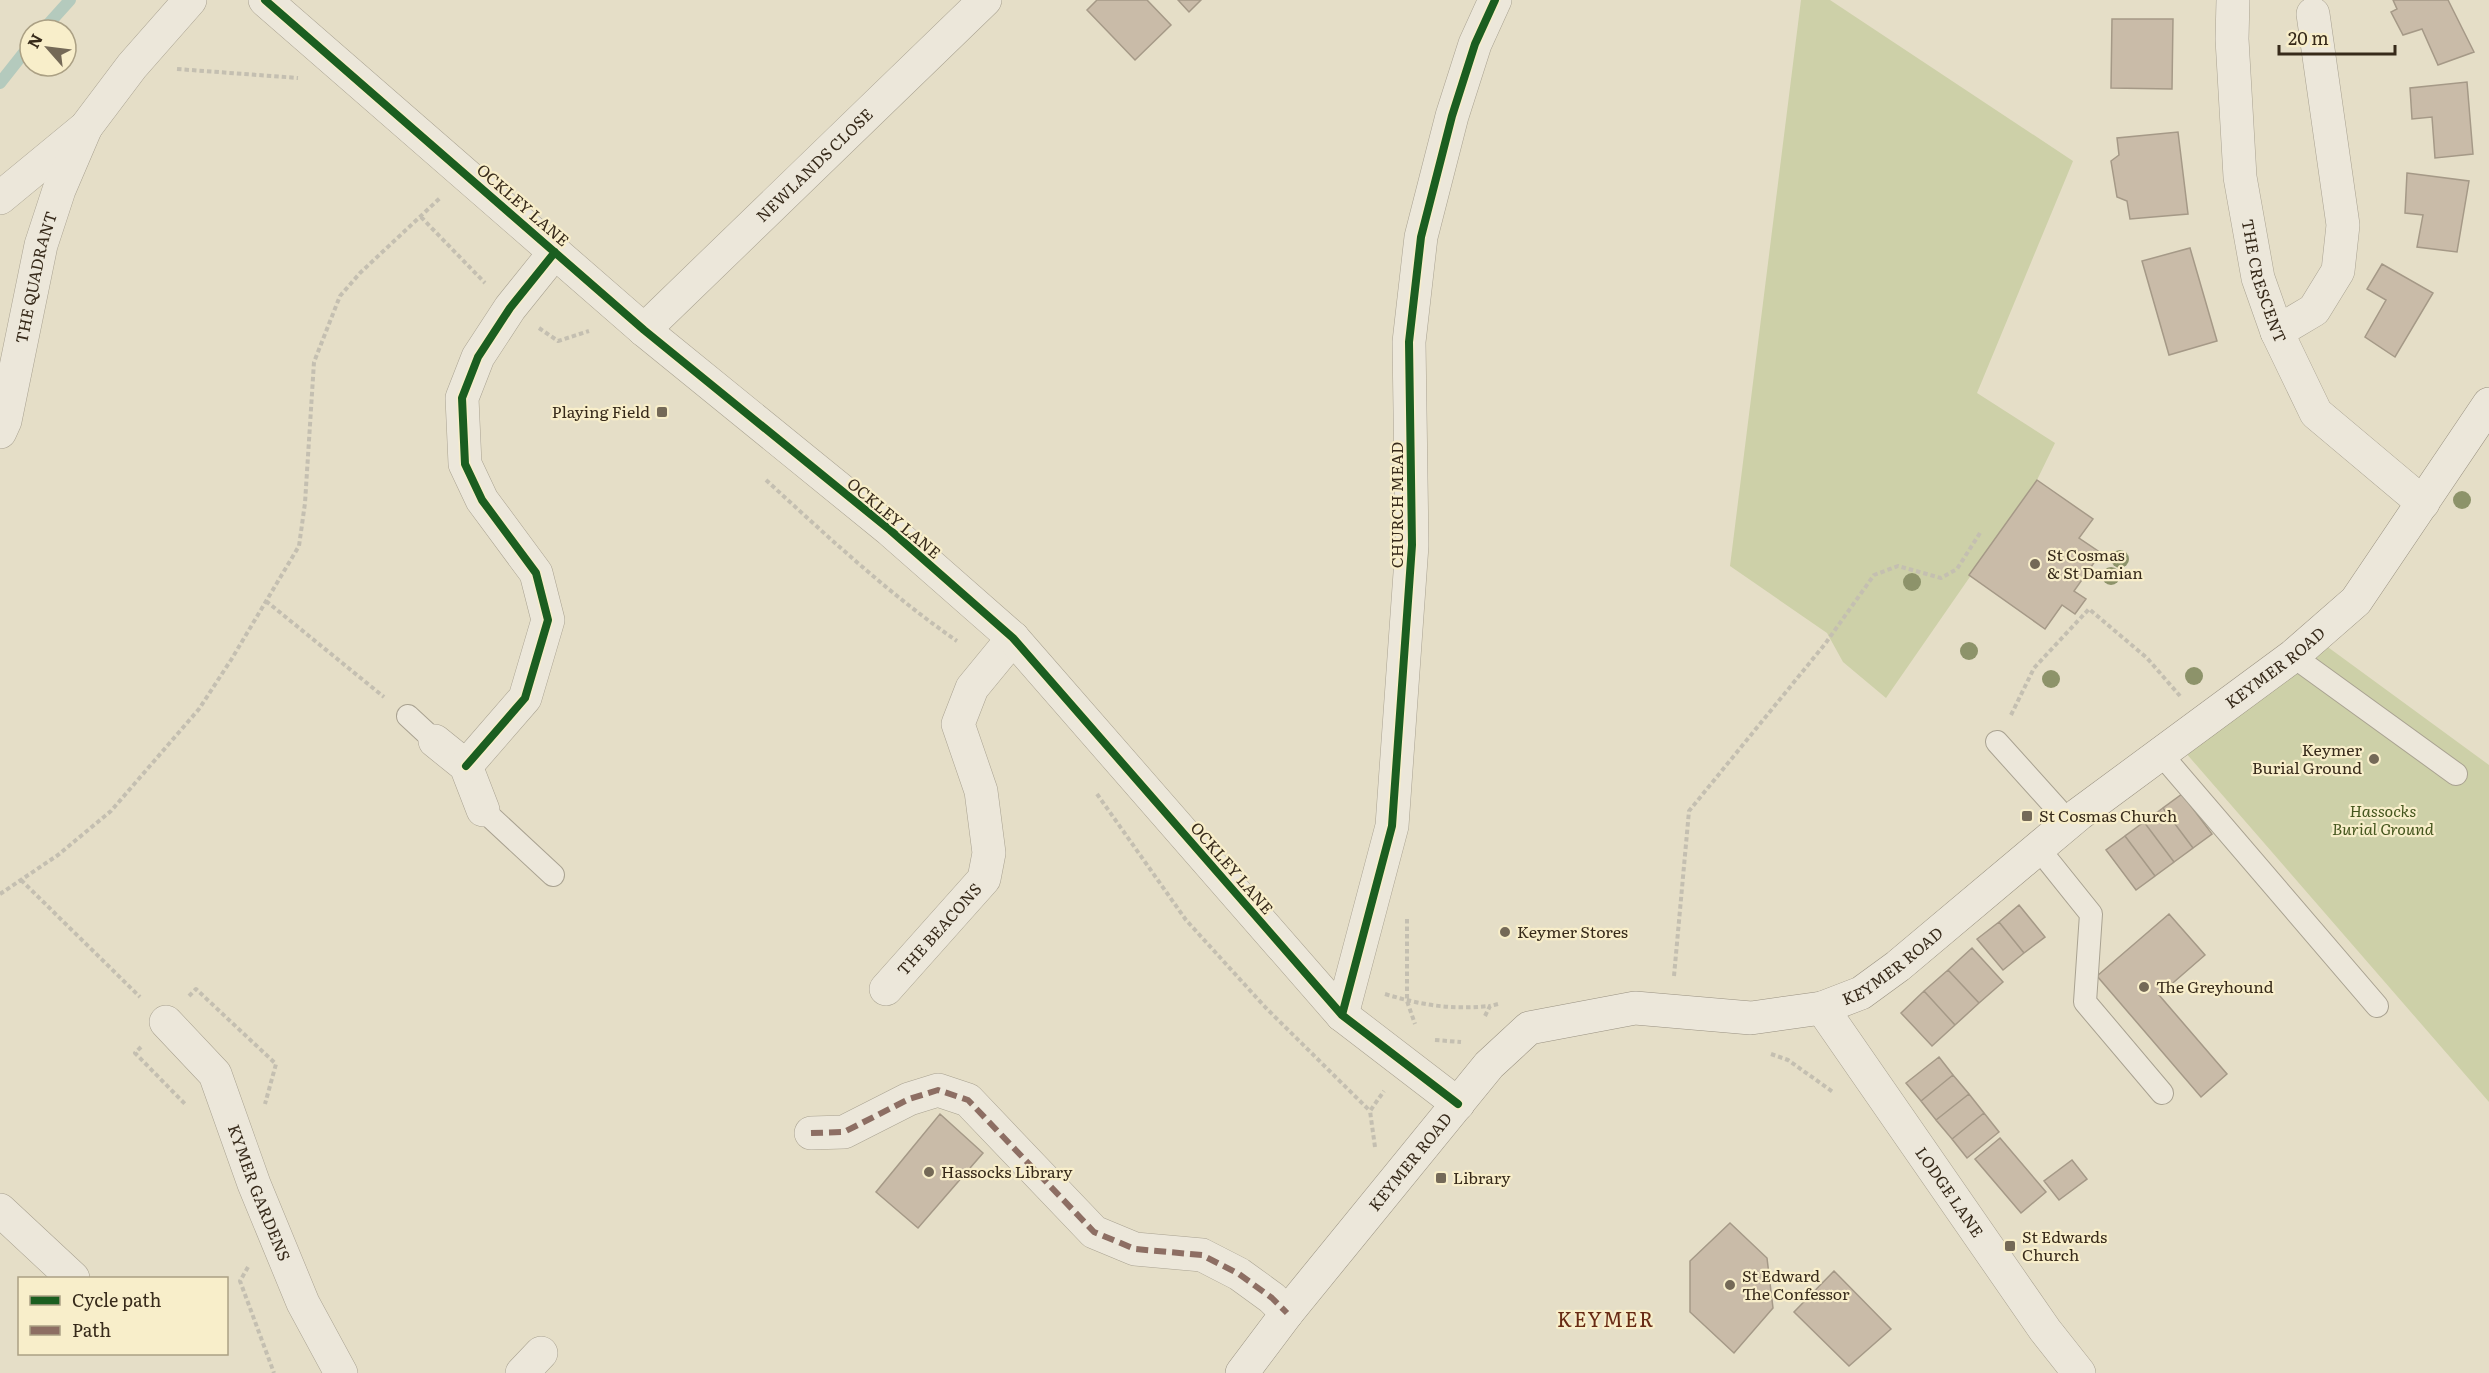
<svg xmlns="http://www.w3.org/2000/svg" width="2489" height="1373" viewBox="0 0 2489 1373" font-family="Literata,serif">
  <rect width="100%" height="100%" fill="#e5dec7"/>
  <path fill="#cdd0a8" d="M1801,0h29l243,161 -96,232 78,50 -18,37 -151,218 -43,-36 -16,-29 -97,-67z
    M2325,645l164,120v337l-304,-350z"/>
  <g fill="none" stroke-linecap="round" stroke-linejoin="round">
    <path stroke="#b4cabd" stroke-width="12" d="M43,30l27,-30
      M0,83l30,-38"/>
  </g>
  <path fill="#c9bba8" stroke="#a59987" stroke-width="1.5" d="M1097,0h50l24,25 -36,35 -48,-50z
    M1178,0h23l-12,12z
    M2393,0h55l26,52 -36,13 -16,-36 -19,6 -12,-23 6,-3z
    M2112,19h61l-1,70 -61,-1z
    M2467,82l6,72 -38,4 -3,-41 -20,2 -2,-31z
    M2178,132l10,82 -58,5 -3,-18 -10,-4 -6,-36 8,-6 -2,-17z
    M2407,173l62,8 -12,71 -40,-5 6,-32 -18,-2z
    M2190,248l27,93 -48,14 -27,-94z
    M2382,264l51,29 -38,64 -30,-20 21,-37 -19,-11z
    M2037,480l56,39 -14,19 22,15 -27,38 12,8 -11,15 -13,-9 -17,24 -76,-54z
    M2182,794l30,40 -19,14 -30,-40z
    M2163,808l30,40 -19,14 -30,-40z
    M2144,822l30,40 -19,14 -30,-40z
    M2125,836l30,40 -19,14 -30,-40z
    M2019,905l26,32 -21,16 -25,-31z
    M2169,914l36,41 -46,40 68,79 -26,23 -104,-121z
    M1999,922l25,31 -21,17 -26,-31z
    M1972,948l31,34 -24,21 -31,-33z
    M1948,970l31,33 -24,22 -31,-34z
    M1924,991l31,34 -23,21 -31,-33z
    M1939,1057l14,18 -32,26 -15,-18z
    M1953,1075l16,19 -33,26 -15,-19z
    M1969,1094l15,19 -32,26 -16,-19z
    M1984,1113l15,19 -32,26 -15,-19z
    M940,1114l43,39 -65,75 -42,-36z
    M2000,1138l46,54 -25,21 -46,-54z
    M2072,1160l15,19 -28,21 -15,-19z
    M1730,1223l37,35 6,50 -39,45 -44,-41v-51z
    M1834,1271l57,58 -42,37 -55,-54z"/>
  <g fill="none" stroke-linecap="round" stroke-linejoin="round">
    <defs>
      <path id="service" d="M2293,656l163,118
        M408,716l27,25
        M1997,742l72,80
        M2161,754l216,252
        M483,810l70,65
        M2038,848l53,66 -6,88 77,91"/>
      <g id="minor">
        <path id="s1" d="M2233,0l-1,39 8,138 18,101 19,54 39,81 107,90"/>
        <path d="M0,198l86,-71 46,-61 58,-66"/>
        <path id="s2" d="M644,330l341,-330"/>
        <path d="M2277,332l37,-22 24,-39 5,-46 -30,-211"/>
        <path id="s3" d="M0,432l5,-11 36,-176 18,-55 27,-63"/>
        <path d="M435,741l31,25 17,44"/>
        <path d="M466,766l59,-68 23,-78 -12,-47 -54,-73 -17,-36 -3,-66 16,-41 32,-49 45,-56"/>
        <path id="s4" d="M886,989l98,-110 5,-26 -8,-62 -23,-67 14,-36 41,-50"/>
        <path d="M1342,1015l50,-189 20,-281 -3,-203 12,-105 31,-121 23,-72 20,-44"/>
        <path id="s5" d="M166,1022l49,52 39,110 49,119 38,70"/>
        <path d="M811,1133l33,-1 65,-33 29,-9 30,10 126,132 41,17 67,6 37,19 33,24 15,15"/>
        <path d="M0,1210l73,68"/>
        <path d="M522,1373l19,-20"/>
      </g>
      <g id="tertiary">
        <path d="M265,0l379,330 246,200 123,108 329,377 116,89"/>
        <path id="s6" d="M1822,1008l223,322 34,43"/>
      </g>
      <g id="secondary">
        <path id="s7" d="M1242,1373l45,-60 202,-248 40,-37 106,-20 116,10 71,-10 39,-15 37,-27 181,-152 214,-158 63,-55 133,-197"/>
      </g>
    </defs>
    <use href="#service" stroke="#a9a291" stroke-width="24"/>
    <use href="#minor" stroke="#a9a291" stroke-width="34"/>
    <use href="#tertiary" stroke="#a9a291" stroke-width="34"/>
    <use href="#secondary" stroke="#999181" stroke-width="34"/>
    <path stroke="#c4bfb1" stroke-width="4" stroke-dasharray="4.5 3" stroke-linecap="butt" d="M177,69l121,9
      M421,217l64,66
      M539,328l19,13 31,-10
      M766,480c61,56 123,114 191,161
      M266,601l118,96
      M2011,715l23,-47 55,-59 58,49 33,38
      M1097,794l89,126 80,88 104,103
      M21,880l119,117
      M0,894l58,-39 53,-44 88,-102 32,-49 68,-114 6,-43 9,-141 26,-66 20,-23 80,-75
      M1407,919v82l8,23
      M1674,976l15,-165 136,-167 49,-69 24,-9 43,12 16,-9 23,-36
      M1385,994c36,11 66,16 104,12
      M189,996l7,-7 80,75 -11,40
      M1485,1016l5,-10 8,-2
      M1435,1040l26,2
      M141,1047l-6,6 50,51
      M1771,1054l17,6 45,32
      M1375,1147l-5,-36 14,-20
      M248,1267l-8,14 34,92"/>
    <use href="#service" stroke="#ece7da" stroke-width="22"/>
    <use href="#minor" stroke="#ece7da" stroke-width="33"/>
    <use href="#tertiary" stroke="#ece7da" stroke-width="33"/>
    <use href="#secondary" stroke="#ece7da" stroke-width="33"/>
    <path stroke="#8d6e63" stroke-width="6" stroke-dasharray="12 6" stroke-linecap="butt" d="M811,1133l33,-1 65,-33 29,-9 30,10 126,132 41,17 67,6 37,19 33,24 15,15"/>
    <defs>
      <path id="cycleway" d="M265,0l379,330 246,200 123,108 329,377 116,89
        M466,766l59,-68 23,-78 -12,-47 -54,-73 -17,-36 -3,-66 16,-41 32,-49 45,-56
        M1342,1015l50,-189 20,-281 -3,-203 12,-105 31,-121 23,-72 20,-44"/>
    </defs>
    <use href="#cycleway" stroke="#f8eeca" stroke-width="11"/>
    <use href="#cycleway" stroke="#1b5e20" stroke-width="8"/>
  </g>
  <g fill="#8d936a">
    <circle cx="2462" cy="500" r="9"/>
    <circle cx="2120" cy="559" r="9"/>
    <circle cx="2111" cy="576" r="9"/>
    <circle cx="1912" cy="582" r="9"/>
    <circle cx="1969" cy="651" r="9"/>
    <circle cx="2194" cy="676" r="9"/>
    <circle cx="2051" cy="679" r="9"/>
  </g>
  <g fill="#746957" stroke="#f8eeca" stroke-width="2">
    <rect x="656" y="406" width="12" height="12" rx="3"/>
    <circle cx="2035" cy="564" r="6"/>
    <circle cx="2374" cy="759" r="6"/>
    <rect x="2021" y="810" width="12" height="12" rx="3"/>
    <circle cx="1505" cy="932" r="6"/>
    <circle cx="2144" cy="987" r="6"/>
    <circle cx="929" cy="1172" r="6"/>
    <rect x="1435" y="1172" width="12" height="12" rx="3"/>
    <rect x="2004" y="1240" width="12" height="12" rx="3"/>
    <circle cx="1730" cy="1285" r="6"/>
  </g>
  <g text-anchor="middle" stroke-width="4.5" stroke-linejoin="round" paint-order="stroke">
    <g font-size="16" fill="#372a1a" stroke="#f8eeca">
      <text dy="6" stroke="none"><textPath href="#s2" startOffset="237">NEWLANDS CLOSE</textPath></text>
      <text transform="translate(523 205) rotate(41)" y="6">OCKLEY LANE</text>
      <text dy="6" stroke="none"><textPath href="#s3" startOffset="159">THE QUADRANT</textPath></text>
      <text dy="6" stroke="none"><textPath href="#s1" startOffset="284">THE CRESCENT</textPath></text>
      <text transform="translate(1397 505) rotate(-90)" y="6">CHURCH MEAD</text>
      <text transform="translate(894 518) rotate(40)" y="6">OCKLEY LANE</text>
      <text dy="6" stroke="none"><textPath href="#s7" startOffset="1314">KEYMER ROAD</textPath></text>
      <text transform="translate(1232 868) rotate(49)" y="6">OCKLEY LANE</text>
      <text dy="6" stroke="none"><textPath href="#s4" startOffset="80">THE BEACONS</textPath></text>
      <text dy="6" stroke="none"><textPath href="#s7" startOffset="828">KEYMER ROAD</textPath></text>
      <text dy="6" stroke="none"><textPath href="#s7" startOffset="270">KEYMER ROAD</textPath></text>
      <text dy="6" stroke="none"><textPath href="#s5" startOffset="198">KYMER GARDENS</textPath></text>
      <text dy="6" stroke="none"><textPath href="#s6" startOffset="224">LODGE LANE</textPath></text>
    </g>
    <g font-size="16" fill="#372a1a" stroke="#f8eeca" text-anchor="start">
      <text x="650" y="418" text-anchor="end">Playing Field</text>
      <text x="2047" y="561">St Cosmas<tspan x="2047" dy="18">&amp; St Damian</tspan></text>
      <text x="2362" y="756" text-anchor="end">Keymer<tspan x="2362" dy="18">Burial Ground</tspan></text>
      <text x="2039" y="822">St Cosmas Church</text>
      <text x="1517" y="938">Keymer Stores</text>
      <text x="2156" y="993">The Greyhound</text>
      <text x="941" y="1178">Hassocks Library</text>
      <text x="1453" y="1184">Library</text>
      <text x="2022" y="1243">St Edwards<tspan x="2022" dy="18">Church</tspan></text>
      <text x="1742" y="1282">St Edward<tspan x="1742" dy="18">The Confessor</tspan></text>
    </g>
    <g font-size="16" font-style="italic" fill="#45561e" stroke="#f8eeca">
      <text x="2383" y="817">Hassocks<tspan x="2383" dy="18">Burial Ground</tspan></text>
    </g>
    <g font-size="20" letter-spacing="1.5" fill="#682b15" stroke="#f8eeca">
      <text x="1606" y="1327">KEYMER</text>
    </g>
  </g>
  <rect x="18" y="1277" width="210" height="78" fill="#f8eeca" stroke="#aba084" stroke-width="1.5"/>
  <rect x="30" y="1296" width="30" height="9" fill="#1b5e20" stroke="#aba084" stroke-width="1.5"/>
  <text x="72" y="1307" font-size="18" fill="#372a1a">Cycle path</text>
  <rect x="30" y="1326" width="30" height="9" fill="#8d6e63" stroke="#aba084" stroke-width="1.5"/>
  <text x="72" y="1337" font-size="18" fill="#372a1a">Path</text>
  <g transform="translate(48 48) rotate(298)"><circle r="28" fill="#f8eeca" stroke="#aba084" stroke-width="1.5"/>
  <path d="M0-4.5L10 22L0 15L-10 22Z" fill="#746957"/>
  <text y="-9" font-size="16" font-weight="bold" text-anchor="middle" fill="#372a1a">N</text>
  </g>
  <path d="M2279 45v9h116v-9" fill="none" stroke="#372a1a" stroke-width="3"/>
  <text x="2288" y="45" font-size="18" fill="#372a1a" stroke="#f8eeca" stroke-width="4.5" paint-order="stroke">20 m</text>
</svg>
